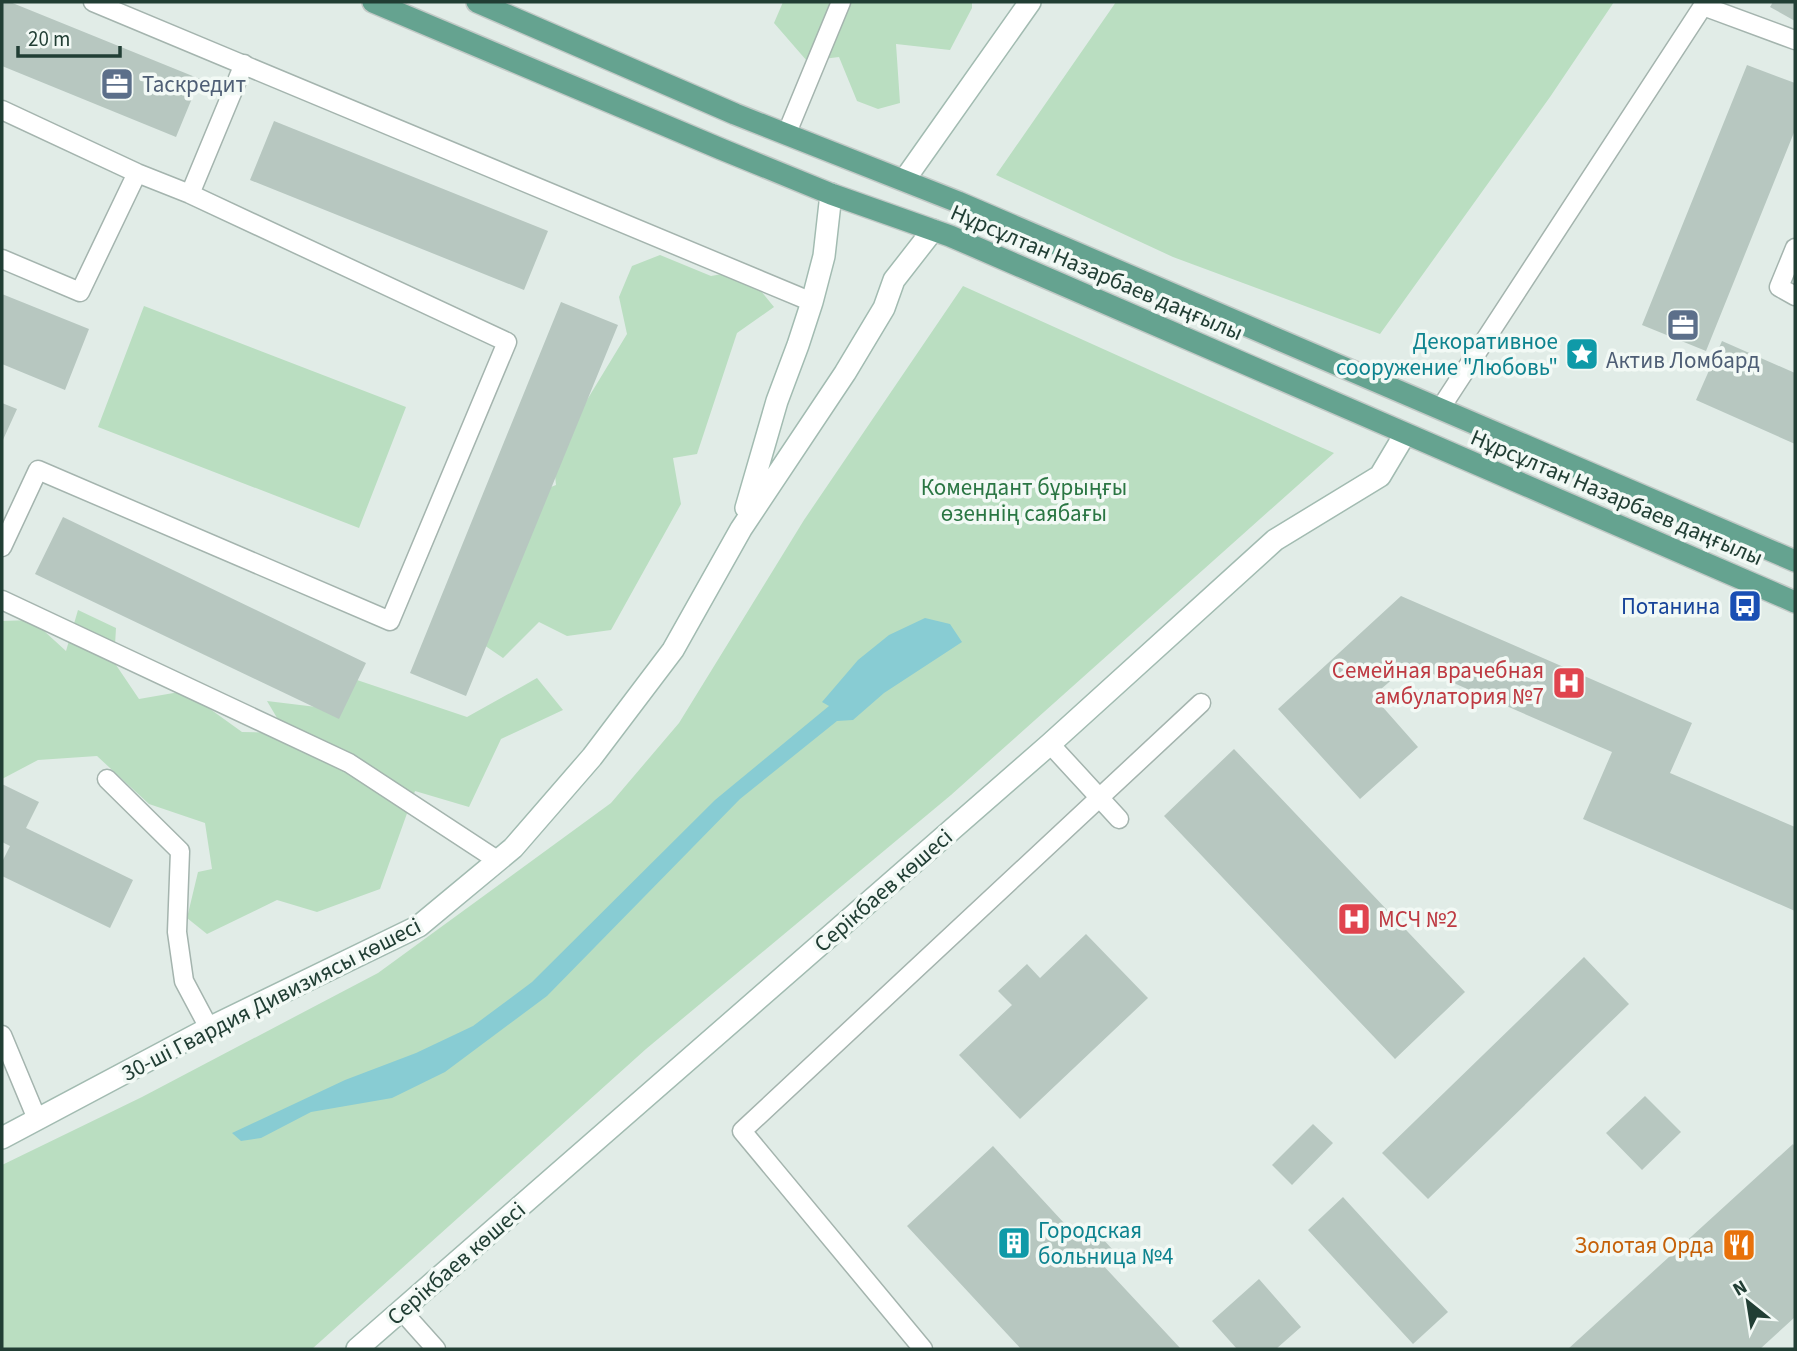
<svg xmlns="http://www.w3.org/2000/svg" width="1797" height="1351" viewBox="0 0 1797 1351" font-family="'Source Sans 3',sans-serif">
  <rect width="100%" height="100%" fill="#e1ece7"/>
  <path fill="#badec1" d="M783,2h189v6l-22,42 -54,-6 4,59 -22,6 -21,-8 -18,-44 -32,4 -33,-38z
    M1116,2h498l-64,95 -170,237 -207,-77 -177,-82z
    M660,255l51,21 33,-6 30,37 -37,26 -40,121 -24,4 8,46 -70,126 -44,6 -28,-14 -36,36 -19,-13 47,-150 25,-10 -3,-29 74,-122 -8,-37 13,-31z
    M963,286l371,167 -383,342 -305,254 -334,300h-310v-184l140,-68 236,-124 233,-170 68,-80 125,-203z
    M144,306l262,101 -47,121 -261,-101z
    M78,610l38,18 -2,34 25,37 46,-8 57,41 44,1 -19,-32 74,9 16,-30 110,37 70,-39 26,32 -62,29 -32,68 -54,-16 -35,98 -63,23 -40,-12 -70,34 -20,-16 11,-46 14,-3 -7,-46 -56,-19 -52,-48 -59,4 -36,19v-158l30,-1 34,31z"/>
  <path fill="#88ccd3" d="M925,618l25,6 12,18 -78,51 -31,27 -16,1 -97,78 -193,197 -102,76 -53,26 -81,14 -50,26 -20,3 -9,-8 113,-53 71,-27 57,-27 59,-44 183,-182 114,-94 -7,-4 36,-42 31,-25z"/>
  <path fill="#b7c7c0" d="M2,2h8l190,77 -24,58 -174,-71z
    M1773,2h22v19l-25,-14z
    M1747,65l48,18v47l-89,221 -64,-26z
    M274,121l274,110 -24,59 -274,-110z
    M2,294l87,35 -24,61 -63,-26z
    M561,302l57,23 -152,371 -56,-23z
    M1722,341l73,32v71l-99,-44z
    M2,403l15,6 -15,33z
    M63,517l303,146 -27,56 -304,-145z
    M1401,596l291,127 -22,50 125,54v84l-212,-92 29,-67 -202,-88 -37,32 45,51 -58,52 -82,-90z
    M1234,749l231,243 -70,67 -231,-243z
    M2,784l37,18 -13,26 107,52 -23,48 -108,-52v-14l8,-16 -8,-4z
    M1086,934l62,64 -128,121 -61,-64 53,-50 -14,-14 29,-27 13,14z
    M1584,957l45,47 -201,195 -46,-46z
    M1645,1096l36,36 -39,38 -36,-37z
    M1313,1124l20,19 -41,42 -20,-20z
    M1793,1144l2,3v170l-35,32h-192z
    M993,1146l83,90 13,-12 24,26 -13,12 81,87h-160l-114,-123z
    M1343,1197l105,115 -35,32 -105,-114z
    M1259,1279l42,48 -25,22h-39l-25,-28z"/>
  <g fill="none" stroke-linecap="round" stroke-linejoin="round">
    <defs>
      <path id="lane" d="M93,2l719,300
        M2,110l135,63 53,21
        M786,135l55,-133
        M1795,248l-16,39 16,9
        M2,259l78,33 57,-119
        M1440,409l263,-403 92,34
        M2,547l36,-77 352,151 117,-279 -317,-148 54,-130
        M2,600l347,163 148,97
        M1050,744l69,75
        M107,779l73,72 -3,81 7,49 25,47
        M2,1035l35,84
        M402,1311l34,38
        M923,1349l-181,-218 459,-428"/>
      <path id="secondary" d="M905,179l125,-177
        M746,508l31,-107 21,-56 14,-43 12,-46 7,-62
        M2,1138l207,-110 210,-102 94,-78 79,-91 81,-107 68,-121 104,-156 39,-65 10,-28 39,-50
        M357,1349l693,-605 225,-204 105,-64 25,-42"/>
      <path id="primary" d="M373,2l348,147 110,45 119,42 845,366
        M477,2l258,112 223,88 837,359"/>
    </defs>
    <use href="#lane" stroke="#a4b4ae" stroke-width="21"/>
    <use href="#secondary" stroke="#a2bbb1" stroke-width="24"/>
    <use href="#primary" stroke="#c1c9c6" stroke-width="24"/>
    <use href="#lane" stroke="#fff" stroke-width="18"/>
    <use href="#secondary" stroke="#fff" stroke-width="21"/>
    <use href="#primary" stroke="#65a390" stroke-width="21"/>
  </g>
  <defs>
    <symbol id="office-square" viewBox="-11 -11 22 22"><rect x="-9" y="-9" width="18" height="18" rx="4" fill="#5c6f8a" stroke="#f2f9f5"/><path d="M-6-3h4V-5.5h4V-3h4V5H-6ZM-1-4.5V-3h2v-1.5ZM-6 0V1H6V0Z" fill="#fff"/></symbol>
    <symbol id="sight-square" viewBox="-11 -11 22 22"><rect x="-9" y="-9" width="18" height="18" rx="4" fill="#0f9aa8" stroke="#f2f9f5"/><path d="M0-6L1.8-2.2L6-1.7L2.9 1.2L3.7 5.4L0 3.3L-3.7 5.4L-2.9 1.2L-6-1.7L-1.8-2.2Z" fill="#fff"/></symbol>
    <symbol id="bus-square" viewBox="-11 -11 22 22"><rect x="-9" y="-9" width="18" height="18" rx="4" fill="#1a4fb4" stroke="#f2f9f5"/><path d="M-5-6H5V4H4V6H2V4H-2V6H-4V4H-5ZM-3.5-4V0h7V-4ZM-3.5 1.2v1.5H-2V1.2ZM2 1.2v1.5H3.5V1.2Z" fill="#fff"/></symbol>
    <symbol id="hospital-square" viewBox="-11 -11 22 22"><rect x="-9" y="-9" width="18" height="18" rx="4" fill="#e0444e" stroke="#f2f9f5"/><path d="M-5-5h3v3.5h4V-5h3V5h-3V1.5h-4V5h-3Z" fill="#fff"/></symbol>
    <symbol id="building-square" viewBox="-11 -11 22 22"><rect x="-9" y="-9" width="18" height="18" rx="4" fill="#0f9aa8" stroke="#f2f9f5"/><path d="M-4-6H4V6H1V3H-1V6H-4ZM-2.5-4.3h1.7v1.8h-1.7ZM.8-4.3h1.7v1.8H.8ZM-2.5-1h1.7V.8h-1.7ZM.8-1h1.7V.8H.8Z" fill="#fff"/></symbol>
    <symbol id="restaurant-square" viewBox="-11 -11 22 22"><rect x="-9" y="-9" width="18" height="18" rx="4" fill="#e8710a" stroke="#f2f9f5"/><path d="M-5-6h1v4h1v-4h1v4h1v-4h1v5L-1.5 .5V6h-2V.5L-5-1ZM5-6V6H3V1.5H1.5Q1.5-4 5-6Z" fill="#fff"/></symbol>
  </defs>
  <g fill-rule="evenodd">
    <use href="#office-square" x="98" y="65" width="38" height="38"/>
    <use href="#office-square" x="1664" y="306" width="38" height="38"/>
    <use href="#sight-square" x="1563" y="335" width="38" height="38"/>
    <use href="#bus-square" x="1726" y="587" width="38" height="38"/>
    <use href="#hospital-square" x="1550" y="664" width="38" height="38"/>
    <use href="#hospital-square" x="1335" y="900" width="38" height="38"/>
    <use href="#building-square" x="995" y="1224" width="38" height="38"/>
    <use href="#restaurant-square" x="1720" y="1226" width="38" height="38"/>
  </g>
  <g text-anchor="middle" stroke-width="7" stroke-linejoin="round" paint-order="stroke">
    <g font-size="23" fill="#4e5e75" stroke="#f2f9f5" text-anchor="start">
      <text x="142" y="92">Таскредит</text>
      <text x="1683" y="368" text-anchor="middle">Актив Ломбард</text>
    </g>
    <g font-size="23" fill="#213e34" stroke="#f2f9f5">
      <text transform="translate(1097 272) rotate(23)" y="8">Нұрсұлтан Назарбаев даңғылы</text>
      <text transform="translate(1617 497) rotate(23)" y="8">Нұрсұлтан Назарбаев даңғылы</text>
      <text transform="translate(883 890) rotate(-41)" y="8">Серікбаев көшесі</text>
      <text transform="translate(271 999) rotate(-27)" y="8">30-ші Гвардия Дивизиясы көшесі</text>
      <text transform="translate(456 1263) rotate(-41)" y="8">Серікбаев көшесі</text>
    </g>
    <g font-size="23" fill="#0d838f" stroke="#f2f9f5" text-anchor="end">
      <text x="1558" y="349">Декоративное<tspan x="1558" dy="26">сооружение "Любовь"</tspan></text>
      <text x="1038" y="1238" text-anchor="start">Городская<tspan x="1038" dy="26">больница №4</tspan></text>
    </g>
    <g font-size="23" fill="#2a7643" stroke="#f2f9f5">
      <text x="1024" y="495">Комендант бұрыңғы<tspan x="1024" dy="26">өзеннің саябағы</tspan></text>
    </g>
    <g font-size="23" fill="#164399" stroke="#f2f9f5" text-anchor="end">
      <text x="1720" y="614">Потанина</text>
    </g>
    <g font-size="23" fill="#be3a42" stroke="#f2f9f5" text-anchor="end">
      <text x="1544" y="678">Семейная врачебная<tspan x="1544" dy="26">амбулатория №7</tspan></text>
      <text x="1378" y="927" text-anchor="start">МСЧ №2</text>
    </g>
    <g font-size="23" fill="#c56008" stroke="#f2f9f5" text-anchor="end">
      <text x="1714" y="1253">Золотая Орда</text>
    </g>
  </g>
  <rect width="1797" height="1351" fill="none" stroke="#213e34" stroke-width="7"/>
  <g transform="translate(1748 1302) rotate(330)" stroke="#f2f9f5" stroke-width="5" paint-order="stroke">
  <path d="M0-5L12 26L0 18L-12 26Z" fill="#213e34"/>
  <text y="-10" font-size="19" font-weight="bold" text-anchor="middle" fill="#213e34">N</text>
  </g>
  <path d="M18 46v10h102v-10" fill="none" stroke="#213e34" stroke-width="3.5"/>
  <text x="28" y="46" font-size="21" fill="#213e34" stroke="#f2f9f5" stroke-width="5" paint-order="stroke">20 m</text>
</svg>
